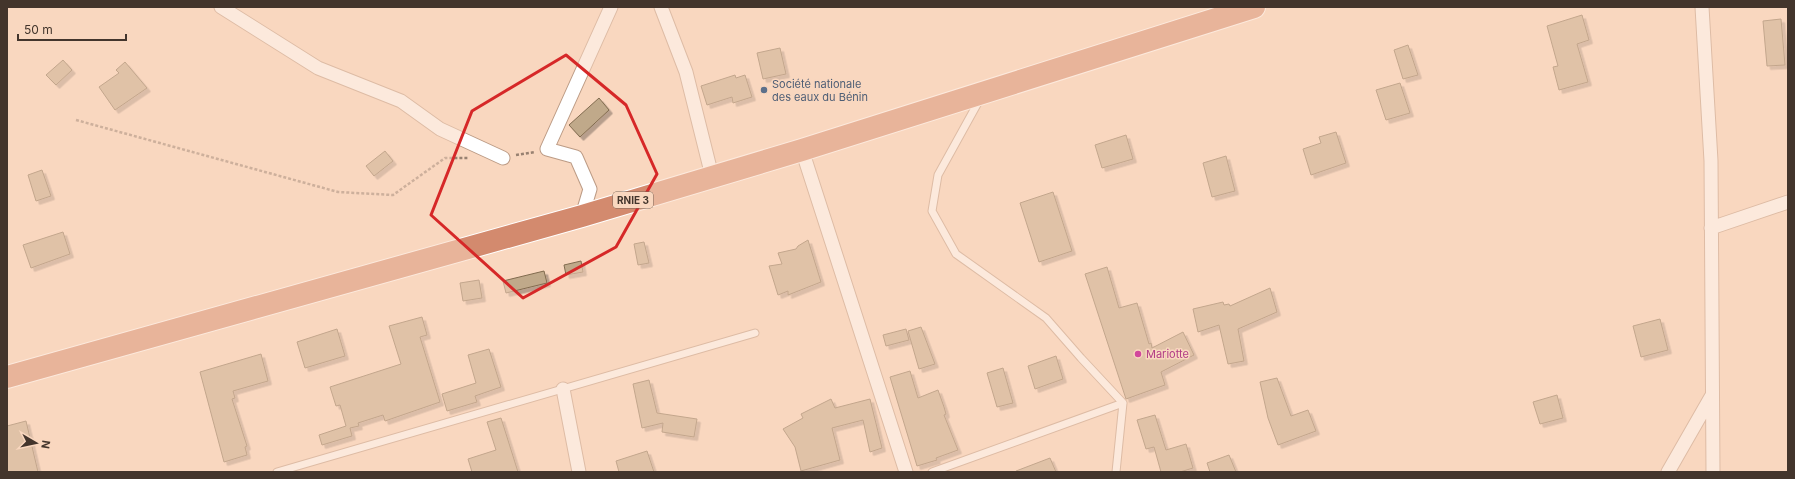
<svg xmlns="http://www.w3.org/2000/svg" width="1795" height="479" viewBox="0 0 1795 479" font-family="Inter,sans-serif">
  <defs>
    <filter id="shadow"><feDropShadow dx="3.5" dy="3.5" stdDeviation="0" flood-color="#0004"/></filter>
  </defs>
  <rect width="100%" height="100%" fill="#f9d7bf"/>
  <path fill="#c0a98a" stroke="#816b4f" filter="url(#shadow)" d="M1582,15l7,25 -12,4 11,38 -29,8 -6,-23 5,-1 -11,-40z
    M1781,19l4,46 -18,1 -4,-45z
    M1408,45l10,30 -15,4 -9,-29z
    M780,48l6,26 -23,5 -6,-26z
    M63,60l9,10 -16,15 -10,-10z
    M125,62l22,26 -32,22 -16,-23 20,-14 -3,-3z
    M735,75l1,3 9,-3 7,22 -19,6 -1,-6 -25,8 -6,-19z
    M1400,83l10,30 -24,7 -10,-30z
    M599,98l10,12 -29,27 -11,-12z
    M1336,132l10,31 -35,12 -8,-26 18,-6 -2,-6z
    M1126,135l7,24 -31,9 -7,-23z
    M385,151l8,10 -19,15 -8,-10z
    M1226,156l9,35 -23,6 -9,-34z
    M42,170l9,26 -15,5 -8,-26z
    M1053,192l19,59 -33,11 -19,-59z
    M63,232l7,22 -39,14 -8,-23z
    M808,240l13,42 -33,13v-4l-10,4 -9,-29 13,-2 -4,-11 18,-4 2,-3z
    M644,242l5,21 -11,2 -4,-21z
    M581,261l2,11 -17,3 -2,-10z
    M1107,267l12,41 18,-5 12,41 2,-1 1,5 31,-16 11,23 -33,17 4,13 -39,14 -41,-125z
    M544,271l3,12 -41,10 -3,-12z
    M479,280l3,18 -19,3 -3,-18z
    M1270,288l7,24 -39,17 6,32 -16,3 -9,-39 -21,7 -5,-23 30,-7 1,3 5,-1 1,2z
    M422,317l5,18 -7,2 20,65 -55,19 -2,-6 -25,8 1,3 -9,2 2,8 -30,9 -3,-10 27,-9 -6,-21 -4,1 -6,-19 71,-23 -12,-38z
    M1660,319l8,31 -27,7 -8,-31z
    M921,327l14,37 -16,5 -11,-38z
    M337,329l8,27 -40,12 -8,-26z
    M906,329l3,11 -23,6 -3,-11z
    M489,349l12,38 -26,9 2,6 -30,9 -5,-17 34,-11 -8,-28z
    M261,354l7,27 -35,10 2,7 -3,1 15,47 -2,1 2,8 -23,7 -24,-90z
    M1056,356l7,23 -28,10 -7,-23z
    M1003,368l10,35 -16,4 -10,-34z
    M910,371l8,27 20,-8 6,17 2,7 -2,1 14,35 -22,8 1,2 -20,6 -27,-89z
    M1277,378l14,38 17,-6 8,21 -38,14 -10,-27 -8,-36z
    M649,380l8,33 40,6 -3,18 -32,-5 1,-9 -21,5 -9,-44z
    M1557,395l6,23 -23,6 -7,-22z
    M831,399l4,9 35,-9 12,49 -12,4 -7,-32 -31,8 8,32 -39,11 -6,-24 -12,-18 20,-11 -2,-4z
    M1155,415l11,35 20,-6 7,24 -13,4h-19l-7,-25 -8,2 -9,-29z
    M501,418l17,54h-46l-4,-13 28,-9 -9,-28z
    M26,421l12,51h-31v-46z
    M647,451l7,21h-35l-3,-11z
    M1229,455l7,17h-26l-3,-9z
    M1050,458l6,14h-40v-1z"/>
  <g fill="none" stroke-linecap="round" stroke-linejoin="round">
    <defs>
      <path id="service" d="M980,99l-42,76 -6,36 24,43 90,64 35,40 42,45 -7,69
        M277,472l478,-139
        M932,472l191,-69"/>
      <path id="minor" d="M221,7l97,61 83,33 39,28 63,29
        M661,7l25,65 26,104
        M1702,7l9,154 2,311
        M802,150l104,322
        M582,216l8,-27 -14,-32 -29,-8 64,-142
        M1711,228l77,-26
        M563,389l16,83
        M1668,472l43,-75"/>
      <path id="trunk" d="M7,377l575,-161 220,-66 452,-143"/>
    </defs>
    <use href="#service" stroke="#bc9b85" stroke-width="9"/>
    <use href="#minor" stroke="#bc9b85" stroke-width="15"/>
    <use href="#trunk" stroke="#fff" stroke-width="24"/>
    <path stroke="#988171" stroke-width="2.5" stroke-dasharray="3 2" stroke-linecap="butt" d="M76,120l262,72 55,3 52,-37h24
      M516,155l19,-3"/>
    <use href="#service" stroke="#fff" stroke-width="7"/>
    <use href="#minor" stroke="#fff" stroke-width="13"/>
    <use href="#trunk" stroke="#d38a6e" stroke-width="22"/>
  </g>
  <path d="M0 0H1795V479H0ZM566,55l60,50 31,69 -41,73 -93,51 -92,-83 41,-104z" fill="#f9d7bf" fill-opacity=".55" fill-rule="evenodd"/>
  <path fill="none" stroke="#d62828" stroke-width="3" stroke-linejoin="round" d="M566,55l60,50 31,69 -41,73 -93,51 -92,-83 41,-104z"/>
  <circle fill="#5c6f8a" stroke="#f9d7bf" stroke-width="1.5" cx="764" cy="90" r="4"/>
  <circle fill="#d1479c" stroke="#f9d7bf" stroke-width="1.5" cx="1138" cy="354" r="4"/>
  <g text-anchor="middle" stroke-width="3" stroke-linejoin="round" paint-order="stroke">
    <rect fill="#f9d7bf" stroke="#7a6658" stroke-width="1" x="613" y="192" width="40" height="16" rx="3"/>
    <g font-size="10" font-weight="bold" fill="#43352c">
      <text x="633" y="204">RNIE 3</text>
    </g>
    <g font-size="11" fill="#4e5e75" stroke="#f9d7bf" text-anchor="start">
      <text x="772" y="88">Société nationale<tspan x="772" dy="13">des eaux du Bénin</tspan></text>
    </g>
    <g font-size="11" fill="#b23c85" stroke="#f9d7bf" text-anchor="start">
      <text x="1146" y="358">Mariotte</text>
    </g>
  </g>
  <rect width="1795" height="479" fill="none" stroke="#43352c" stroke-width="16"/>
  <g transform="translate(36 443) rotate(99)" stroke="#f9d7bf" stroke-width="3" paint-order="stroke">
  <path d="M0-3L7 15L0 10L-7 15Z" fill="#43352c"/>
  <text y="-6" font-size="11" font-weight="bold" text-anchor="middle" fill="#43352c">N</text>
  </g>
  <path d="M18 34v6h108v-6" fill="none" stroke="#43352c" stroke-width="2"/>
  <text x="24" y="34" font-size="12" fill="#43352c" stroke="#f9d7bf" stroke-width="3" paint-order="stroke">50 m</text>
</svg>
